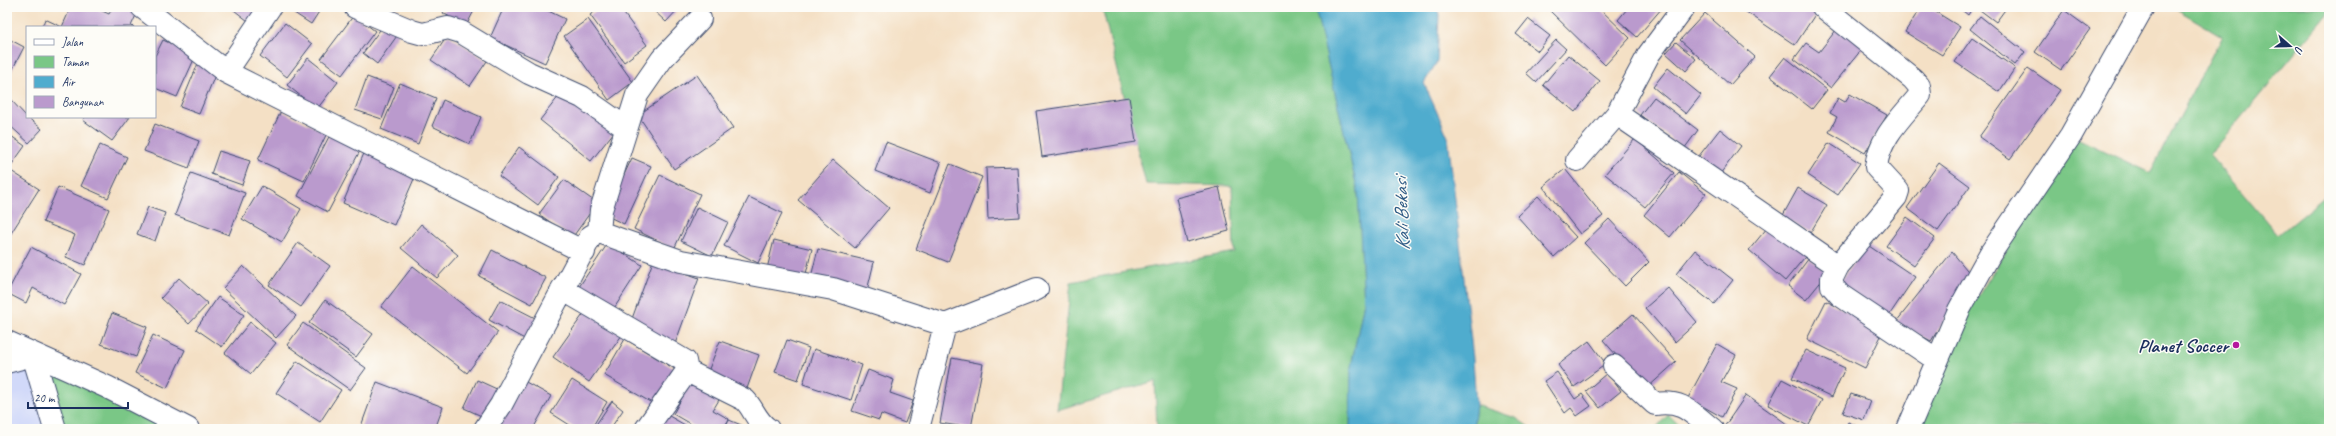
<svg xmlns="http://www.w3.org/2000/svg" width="2336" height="436" viewBox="0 0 2336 436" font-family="Caveat,sans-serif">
  <rect width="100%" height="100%" fill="#fdfcf7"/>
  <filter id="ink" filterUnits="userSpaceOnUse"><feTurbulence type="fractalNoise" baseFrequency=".025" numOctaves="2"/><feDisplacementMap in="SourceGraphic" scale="8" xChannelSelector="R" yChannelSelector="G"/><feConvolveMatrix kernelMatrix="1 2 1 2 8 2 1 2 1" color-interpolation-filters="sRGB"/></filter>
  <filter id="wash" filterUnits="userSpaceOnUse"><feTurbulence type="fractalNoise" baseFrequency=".012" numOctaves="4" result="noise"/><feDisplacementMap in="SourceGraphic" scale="16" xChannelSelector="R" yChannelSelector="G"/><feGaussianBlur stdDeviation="0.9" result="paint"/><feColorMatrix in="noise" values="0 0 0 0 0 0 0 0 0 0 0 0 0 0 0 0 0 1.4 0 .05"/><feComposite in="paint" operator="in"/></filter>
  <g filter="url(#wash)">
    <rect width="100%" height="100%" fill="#f4e0c5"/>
    <path fill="#d1d9f9" d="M33,355l22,74h-48v-67z"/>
    <path fill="#7ac786" stroke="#4a7b72" d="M1102,7h213l43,185 6,110 -13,65 -1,62h-193l-2,-48 -98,29 14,-128 163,-30 -2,-66 -86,-2z
      M2173,7h156v5l-119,143 68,80 51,-42v236h-412l45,-107 115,-184 73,35 72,-137z
      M33,355l155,74h-133z
      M1476,405l40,13 16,11h-59z
      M1668,415l16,14h-29z"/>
    <path fill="#50acce" stroke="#366e96" d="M1315,7h121l3,7 -2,48 -13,21 24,54 25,221 3,47 -3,24h-123l1,-62 13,-65 -6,-110z"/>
    <g id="blocks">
      <path fill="#ba9acd" d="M71,7h22l16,7 4,-7h16l9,4 -7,15 3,1h-92l3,-8 17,8z
        M230,7h35l-13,17z
        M285,7h37l-11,17z
        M446,7h30l-10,19 -23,-13z
        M504,7h36l25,12 -20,44 -55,-25z
        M601,7h18l28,38 -23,17 -34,-47z
        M650,7h30l-14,15z
        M1546,7h52l32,31 -25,27z
        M1624,7h39l-26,30 -19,-17 9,-11z
        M1739,7h81l-25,38z
        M1921,7h7l32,20 -18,28 -37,-23z
        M1958,7h15l-5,8z
        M1976,7h31l-11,15z
        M2064,10l26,19 -29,41 -26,-18z
        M1705,13l50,44 -25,28 -50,-45z
        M354,15l21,16 -33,44 -21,-16z
        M1980,16l45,36 -10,13 -45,-36z
        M588,19l45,63 -24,18 -45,-64z
        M1528,19l22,17 -12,15 -22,-17z
        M285,23l27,21 -25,33 -27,-21z
        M385,23l14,10 -22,31 -14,-11z
        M1840,25l25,20 -34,43 -37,-29 12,-16 13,9z
        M448,35l39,26 -17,25 -39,-26z
        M7,38l17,9 -17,33z
        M1972,38l43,30 -16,24 -44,-30z
        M163,40l33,15 -19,42 -22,-9v-32z
        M1556,40l10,9 -30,33 -10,-9z
        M1676,42l20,17 -10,12 -20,-18z
        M1568,55l32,26 -25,31 -32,-27z
        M1785,57l42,33 -15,19 -42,-33z
        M308,58l30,24 -21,27 -30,-24z
        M199,61l19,7 -19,46 -19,-7z
        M1668,68l33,27 -15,19 -33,-27z
        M2028,68l32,22 -50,69 -31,-22z
        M697,75l36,53 -59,41 -36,-54z
        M367,77l27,10 -12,32 -27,-9z
        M400,83l36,15 -18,46 -37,-15z
        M563,91l51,41 -23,29 -51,-41z
        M1850,94l37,21 -22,38 -36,-21 8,-15 -7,-4 8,-15 7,4z
        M1129,97l7,45 -94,15 -6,-46z
        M1654,97l44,33 -14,19 -44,-34z
        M10,99l17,18 15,12 -13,14 -22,-20v-21z
        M443,100l38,17 -11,27 -38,-18z
        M281,111l46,22 -23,48 -46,-21z
        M85,117h45l-18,24 -29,-21z
        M155,124l44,17 -10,27 -45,-17z
        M333,129l30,16 -35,67 -30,-16z
        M1720,129l21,17 -24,32 -22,-17z
        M7,133l18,13 -18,25z
        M1635,139l39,34 -29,34 -40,-33z
        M886,142l55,21 -11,30 -55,-22z
        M1829,143l31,20 -22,32 -30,-20z
        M100,145l27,12 -19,41 -27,-12z
        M519,147l40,30 -21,28 -39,-29z
        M219,151l31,10 -8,24 -31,-11z
        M365,151l52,21 -23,53 -51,-22z
        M632,158l19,8 -27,58 -19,-9z
        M833,160l56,48 -34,40 -57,-48z
        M1939,163l31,23 -32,45 -31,-23z
        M950,164l32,13 -34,85 -32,-13z
        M1017,167l3,50 -32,2 -2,-51z
        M1565,169l38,47 -23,18 -37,-47z
        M11,171l28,18 -31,49 -1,-61z
        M1679,172l27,22 -36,43 -26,-22z
        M191,173l54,20 -16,42 -54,-20z
        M660,175l40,19 -26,55 -40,-20z
        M564,180l33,23 -25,35 -33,-24z
        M262,186l39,23 -19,33 -40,-23z
        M58,187l51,22 -24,56 -19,-8 9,-22 -32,-13z
        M1219,187l10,44 -42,11 -11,-44z
        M1798,188l29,17 -17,28 -28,-16z
        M1538,196l38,41 -22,20 -37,-41z
        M749,197l33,16 -24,50 -34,-17z
        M148,207l17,6 -10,28 -18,-7z
        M697,207l31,15 -16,34 -31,-15z
        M1907,217l28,21 -21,28 -28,-20z
        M1609,219l40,43 -24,24 -41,-43z
        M1772,222l37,30 -24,29 -36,-31z
        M421,224l37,31 -21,23 -36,-30z
        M774,240l38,9 -8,33 -38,-9z
        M298,243l32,23 -29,41 -32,-22z
        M608,243l34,22 -31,48 -34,-23z
        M1866,244l49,33 -27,40 -48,-34z
        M31,247l50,27 -17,31 -31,-17 -7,15 -19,-10z
        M818,249l56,13 -8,33 -56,-14z
        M492,250l54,28 -14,26 -53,-28z
        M1695,250l38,30 -19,24 -38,-30z
        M1952,252l20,24 -41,65 -35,-19z
        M1809,258l19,15 -22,27 -18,-14z
        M653,261l46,17 -24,66 -46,-17z
        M243,266l53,50 -20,22 -53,-50z
        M413,266l85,66 -31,41 -86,-66z
        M179,278l29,26 -19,20 -28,-26z
        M1668,288l29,34 -22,20 -30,-34z
        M218,297l26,18 -22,32 -26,-18z
        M325,300l48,34 -17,23 -47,-34z
        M500,300l43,22 -11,21 -43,-23z
        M1826,301l58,29 -19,38 -58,-29z
        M587,309l35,26 -33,47 -36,-25z
        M112,313l35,14 -11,30 -35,-13z
        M1633,314l43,48 -30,27 -43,-49z
        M250,322l26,21 -25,31 -26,-21z
        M303,323l63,45 -16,22 -63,-45z
        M153,335l32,15 -18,38 -32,-15z
        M625,339l53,32 -21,35 -53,-31z
        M787,340l22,8 -11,32 -23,-8z
        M720,341l39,14 -14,39 -40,-15z
        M1589,341l17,23 -32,23 -16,-22z
        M1717,344l19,11 -15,27 16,7 -15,28 -34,-19z
        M814,349l48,16 -11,35 -48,-16z
        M1806,350l39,18 -13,29 -40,-19z
        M952,358l31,6 -12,64 -31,-5z
        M297,361l44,29 -21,32 -44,-29z
        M868,370l26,10 -4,13 23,8 -8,22 -24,-9 -2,6 -27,-9z
        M1557,372l18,27 7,-5 9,12 -14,10 -6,-8 -6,5 -21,-32z
        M1607,373l14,18 -21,17 -14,-17z
        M694,376l29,17 -10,17 16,9 -6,10h-24l-26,-15z
        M1782,379l40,21 -14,26 -40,-21z
        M477,380l24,11 -13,28 -24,-11z
        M572,380l35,22 -16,27h-15l-25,-16z
        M524,381l27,15 -18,33h-28l-5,-3z
        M377,382l66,25 -8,22h-75z
        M1851,394l20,7 -7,19 -21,-7z
        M1746,395l48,34h-67l-3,-2z
        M612,401l11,9 -13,19h-17z
        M662,412l30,17h-40z
        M729,420l22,9h-26z
        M1848,422l15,7h-18z"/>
    </g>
  </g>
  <g filter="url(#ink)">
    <use href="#blocks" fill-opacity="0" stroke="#3c4a6d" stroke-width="1"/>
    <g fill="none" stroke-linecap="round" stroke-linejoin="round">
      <defs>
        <path id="minor" d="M142,7l84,65 358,180
          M355,7l57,24 11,3 25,-6 13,4 68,41 53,24 44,31
          M1823,7l90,72 6,7 1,9c-18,22 -41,43 -44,72l22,24 -2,6 -58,69 -6,12v8l8,9 97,65
          M226,72l44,-65
          M1617,114l221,152
          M1577,160l40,-46 32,-60 35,-47
          M599,232l2,-22 36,-115 25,-36 38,-40
          M562,289l123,72 2,10 -41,58
          M7,362l26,-7 22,74
          M1614,366l41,38c29,-4 36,9 57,25
          M687,371l58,29c9,9 11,21 23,29
          M485,429l16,-24 90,-169 8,-4 82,29 152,28 112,36 92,-36
          M918,429l27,-104
          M1908,429l51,-119 31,-56 81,-119 72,-128"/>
        <path id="tertiary" d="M7,342l100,45 81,42"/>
      </defs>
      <use href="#minor" stroke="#3c4a6d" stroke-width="24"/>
      <use href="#tertiary" stroke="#3c4a6d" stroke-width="24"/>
      <use href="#minor" stroke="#fff" stroke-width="22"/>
      <use href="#tertiary" stroke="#fff" stroke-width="22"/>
    </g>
  </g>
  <circle fill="#b5179e" stroke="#fdfcf7" stroke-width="1.5" cx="2236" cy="345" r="4"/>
  <g text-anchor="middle" stroke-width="3" stroke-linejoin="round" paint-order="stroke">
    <g font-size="19" font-weight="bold" fill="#1b2f5e" stroke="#fdfcf7" text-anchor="end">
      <text x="2228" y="352">Planet Soccer</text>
    </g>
    <g font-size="20" font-style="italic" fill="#2e5b85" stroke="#fdfcf7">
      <text transform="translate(1401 214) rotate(-92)" y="7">Kali Bekasi</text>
    </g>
  </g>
  <rect width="2336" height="436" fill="none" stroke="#fdfcf7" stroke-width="24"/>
  <rect x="26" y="26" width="130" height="92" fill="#fdfcf7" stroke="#a3aaba"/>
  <rect x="34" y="39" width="20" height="6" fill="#ffffff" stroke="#a3aaba"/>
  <text x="62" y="46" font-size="12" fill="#1b2f5e">Jalan</text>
  <rect x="34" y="56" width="20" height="12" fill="#7ac786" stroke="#a3aaba"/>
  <text x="62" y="66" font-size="12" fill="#1b2f5e">Taman</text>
  <rect x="34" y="76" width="20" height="12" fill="#50acce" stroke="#a3aaba"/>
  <text x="62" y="86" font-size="12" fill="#1b2f5e">Air</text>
  <rect x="34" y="96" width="20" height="12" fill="#ba9acd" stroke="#a3aaba"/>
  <text x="62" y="106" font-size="12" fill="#1b2f5e">Bangunan</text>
  <g transform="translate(2290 46) rotate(110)" stroke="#fdfcf7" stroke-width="3" paint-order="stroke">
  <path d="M0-3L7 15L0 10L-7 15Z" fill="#1b2f5e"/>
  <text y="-6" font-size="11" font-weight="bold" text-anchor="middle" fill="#1b2f5e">U</text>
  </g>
  <path d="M28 402v6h100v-6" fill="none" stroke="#1b2f5e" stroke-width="2"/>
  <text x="34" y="402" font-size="12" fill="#1b2f5e" stroke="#fdfcf7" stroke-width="3" paint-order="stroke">20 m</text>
</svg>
